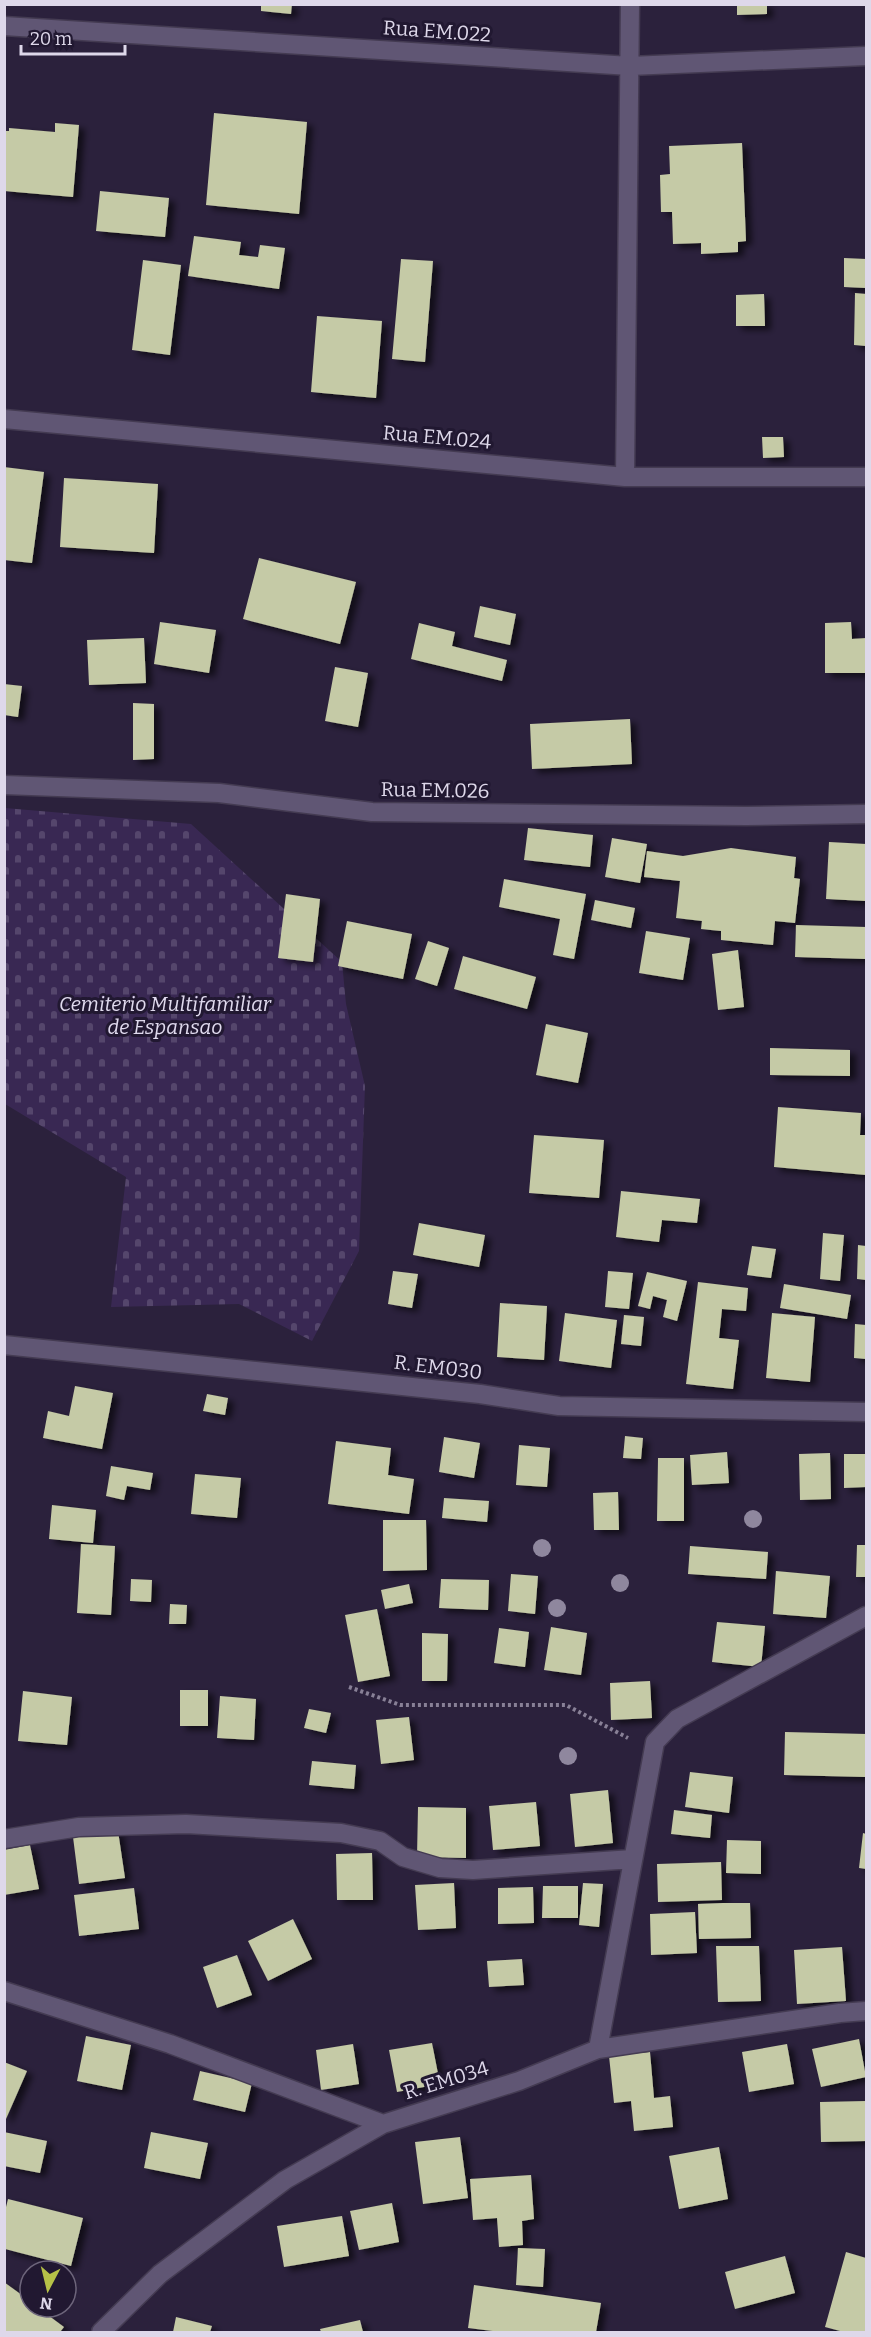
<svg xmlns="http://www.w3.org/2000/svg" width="871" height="2337" viewBox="0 0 871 2337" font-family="Bitter,serif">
  <defs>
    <pattern id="cemetery-stones" width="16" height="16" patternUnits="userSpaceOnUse" patternTransform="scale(1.5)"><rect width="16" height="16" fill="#392853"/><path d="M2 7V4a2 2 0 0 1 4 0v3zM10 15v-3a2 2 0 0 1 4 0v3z" fill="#55466c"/></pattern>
    <filter id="shadow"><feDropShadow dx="6" dy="4" stdDeviation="3" flood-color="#0009"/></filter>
  </defs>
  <rect width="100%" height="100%" fill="#2b213c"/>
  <path fill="url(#cemetery-stones)" d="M5,808l186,16 151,138 4,42 19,82 -6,165 -47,90 -73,-37 -128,3 15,-130 -121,-73z"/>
  <path fill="#c5caa6" filter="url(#shadow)" d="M261,4h31l-1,10 -30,-3z
    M737,4h30v10l-30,1z
    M214,113l93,9 -8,92 -93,-9z
    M55,123l24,2 -6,72 -69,-6v-60h5v-3l46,4z
    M742,143l4,98 -8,1v10l-37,2v-11l-28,1 -1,-32h-11l-1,-37 10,-1 -1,-28z
    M100,191l69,7 -4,39 -69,-6z
    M194,236l47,6 -2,13 19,2 2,-12 25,3 -6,41 -91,-13z
    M844,258l22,1v29l-22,-1z
    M401,259l32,2 -8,101 -33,-3z
    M143,260l38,5 -11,90 -38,-5z
    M855,293l11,1v52l-12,-1z
    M764,294l1,32h-29v-31z
    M317,316l65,5 -6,77 -65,-6z
    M762,437h21l1,20 -21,1z
    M4,467l40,5 -12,91 -28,-3z
    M64,478l94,6 -4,69 -94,-6z
    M259,558l97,24 -16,62 -97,-25z
    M480,606l36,8 -6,31 -36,-8z
    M160,622l56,8 -7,43 -55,-9z
    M851,622l1,17 14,-1v35h-41v-50z
    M419,623l36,9 -3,14 55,14 -5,21 -91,-22z
    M144,638l2,45 -57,2 -2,-45z
    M335,667l33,6 -10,54 -33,-6z
    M4,684l18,2 -4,31 -14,-2z
    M133,703l21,1v55l-21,1z
    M630,719l2,45 -100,5 -2,-45z
    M528,828l65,7 -3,32 -66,-7z
    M612,838l35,6 -7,39 -35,-6z
    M829,842l37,2v57l-40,-2z
    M731,848l65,9 -2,21 6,1 -5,44 -20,-2 -2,24 -52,-5v-9l-20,-2 1,-8 -26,-3 4,-37 -36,-4 3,-26 36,5z
    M504,879l82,15 -12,65 -21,-4 7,-36 -61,-12z
    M286,894l34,5 -7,63 -35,-4z
    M595,900l40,8 -4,20 -40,-8z
    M347,921l65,13 -9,45 -65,-13z
    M796,925l70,2v32l-71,-2z
    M646,931l44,7 -7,42 -44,-7z
    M428,941l21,7 -12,38 -22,-7z
    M738,950l6,57 -26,3 -6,-56z
    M463,956l73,21 -9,32 -73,-20z
    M546,1024l42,9 -10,50 -42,-8z
    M770,1048l80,2v26l-80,-1z
    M778,1107l83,6 -1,22h6v40l-92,-8z
    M534,1135l70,5 -5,58 -70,-5z
    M621,1191l79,8 -3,24 -35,-3 -3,22 -43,-5z
    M419,1223l66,12 -6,32 -66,-12z
    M823,1233l21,2 -4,46 -20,-2z
    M858,1245l8,1v34l-9,-1z
    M752,1246l24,3 -5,29 -24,-3z
    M393,1271l25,3 -6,34 -24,-4z
    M608,1271l25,2 -4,36 -24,-2z
    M647,1272l40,9 -10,40 -14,-4 4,-17 -14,-4 -3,13 -12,-3z
    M698,1282l50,6 -2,23 -24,-2 -3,29 20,2 -6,49 -47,-5z
    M784,1284l67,11 -4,24 -67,-11z
    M500,1303l47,3 -3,54 -47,-3z
    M565,1313l52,7 -6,48 -52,-7z
    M772,1313l43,4 -5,65 -44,-4z
    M624,1315l20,2 -3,29 -20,-2z
    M855,1324l11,1v34l-12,-1z
    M75,1386l38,7 -11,56 -59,-11 5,-27 21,5z
    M207,1394l21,4 -3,17 -22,-4z
    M625,1436l18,2 -2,21 -18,-1z
    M444,1437l36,6 -6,35 -35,-6z
    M336,1441l55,7 -3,27 26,4 -5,35 -81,-10z
    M519,1445l31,3 -3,39 -31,-2z
    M727,1452l2,31 -37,2 -2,-30z
    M830,1453l1,46 -31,1 -1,-46z
    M844,1454h22v33l-22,1z
    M658,1458h26v63h-27z
    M111,1466l42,7 -3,17 -23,-4 -3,14 -18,-4z
    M195,1474l46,4 -4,40 -46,-4z
    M618,1492l1,38h-25l-1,-37z
    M444,1498l45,3 -2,21 -45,-4z
    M52,1505l44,5 -3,33 -44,-4z
    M383,1520h43l1,50 -44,1z
    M81,1544l34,2 -4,69 -34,-2z
    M857,1545h9v32h-10z
    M690,1546l78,6 -2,27 -78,-5z
    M776,1571l54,5 -4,42 -53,-4z
    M511,1574l27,2 -3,38 -27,-3z
    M131,1579l21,1 -1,22 -21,-1z
    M441,1579l48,1 -1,30 -49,-2z
    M409,1584l4,19 -28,6 -4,-19z
    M170,1604l17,1 -1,19h-17z
    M377,1609l13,67 -32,6 -13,-67z
    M717,1622l48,4 -4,41 -49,-5z
    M551,1627l36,6 -6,42 -37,-5z
    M499,1628l30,4 -4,35 -31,-4z
    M422,1633l26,1 -1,47h-25z
    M650,1681l2,37 -41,2 -1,-37z
    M180,1690h28v36h-28z
    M23,1691l49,6 -5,48 -49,-4z
    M220,1696l36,3 -2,41 -37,-2z
    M309,1709l22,4 -5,20 -22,-5z
    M409,1717l5,43 -33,4 -5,-44z
    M785,1732l81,2 -1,43 -81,-2z
    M312,1761l44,4 -2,24 -45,-4z
    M690,1772l43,5 -4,36 -44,-6z
    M608,1790l5,53 -38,4 -5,-53z
    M536,1802l4,44 -47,4 -4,-44z
    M418,1807l48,1v50l-49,-1z
    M674,1810l38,5 -2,23 -39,-4z
    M118,1831l7,47 -46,6 -6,-47z
    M863,1833l3,1v35l-7,-1z
    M727,1840l34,1v33l-35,-1z
    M30,1845l9,44 -35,6v-45z
    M372,1853l1,47h-36l-1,-46z
    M721,1862l1,38 -64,2 -1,-38z
    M454,1883l2,45 -38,2 -3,-45z
    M583,1883l20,1 -4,43 -20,-2z
    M543,1886h35v32h-36z
    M533,1887l1,36 -36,1v-36z
    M134,1888l5,41 -60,7 -5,-41z
    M723,1903h27l1,35 -52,1 -1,-35z
    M695,1912l2,41 -46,2 -1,-41z
    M293,1919l19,40 -44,22 -20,-40z
    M716,1946h43l2,55 -43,1z
    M842,1947l4,54 -49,3 -3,-54z
    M237,1955l15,40 -35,13 -14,-41z
    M522,1959l2,26 -35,2 -2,-26z
    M86,2036l45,9 -9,45 -45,-9z
    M859,2039l7,38 -45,10 -9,-38z
    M432,2043l8,41 -43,8 -8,-42z
    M353,2044l6,40 -38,6 -5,-40z
    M787,2044l7,40 -45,8 -7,-40z
    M650,2052l4,46 16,-2 3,31 -39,4 -3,-30 -17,2 -5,-47z
    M4,2062l23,9 -21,48 -2,-1z
    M200,2071l52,12 -7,29 -52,-12z
    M866,2101v40l-45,1 -1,-40z
    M4,2132l43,9 -7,32 -36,-7z
    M151,2132l57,11 -8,36 -56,-11z
    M460,2137l8,61 -45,6 -8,-62z
    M719,2147l9,52 -49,10 -10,-53z
    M531,2175l3,44 -12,2 1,24 -24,2 -2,-29 -24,2 -3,-41z
    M8,2199l75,19 -12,48 -66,-17v-38z
    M392,2203l7,39 -40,8 -9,-39z
    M342,2216l7,40 -65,11 -7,-41z
    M518,2248l27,1 -2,38 -27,-2z
    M846,2252l20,6v74h-22l-19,-5z
    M785,2256l10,37 -60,16 -10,-37z
    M4,2282l26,19v6h7l27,20 -4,5h-56z
    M474,2285l127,18 -5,29h-95l-33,-4z
    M176,2317l36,9 -2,6h-37z
    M360,2320l3,12h-42l-1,-3z"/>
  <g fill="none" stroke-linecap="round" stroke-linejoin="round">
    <defs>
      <path id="street" d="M4,26l626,40 236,-10
        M4,419l621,58h241
        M625,477l5,-473
        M4,785l215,8 153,19 374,4 120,-2
        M4,1345l476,49 79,12 307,6
        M4,1839l75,-12 107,-3 155,9 39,8 23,16 37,11 33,2 160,-11
        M4,1991l166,53 213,80
        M598,2049l57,-307 22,-23 189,-103
        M101,2332l59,-58 125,-94 98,-56 136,-43 79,-32 242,-36 26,-2"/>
    </defs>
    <use href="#street" stroke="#443b52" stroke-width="21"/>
    <path stroke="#888096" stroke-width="4" stroke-dasharray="3 3" stroke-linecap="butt" d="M349,1687l51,18h166l62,33"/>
    <use href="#street" stroke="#605674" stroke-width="18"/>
  </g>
  <g fill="#8f879e">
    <circle cx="753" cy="1519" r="9"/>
    <circle cx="542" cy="1548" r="9"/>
    <circle cx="620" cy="1583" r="9"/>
    <circle cx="557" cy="1608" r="9"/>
    <circle cx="568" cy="1756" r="9"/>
  </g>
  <g text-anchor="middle" stroke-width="6" stroke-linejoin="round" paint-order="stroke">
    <g font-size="20" fill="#ded8ea" stroke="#211831">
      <text transform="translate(437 31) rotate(4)" y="7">Rua EM.022</text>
      <text transform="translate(437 437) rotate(5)" y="7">Rua EM.024</text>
      <text transform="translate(435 790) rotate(1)" y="7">Rua EM.026</text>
      <text transform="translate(438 1367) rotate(7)" y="7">R. EM030</text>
      <text transform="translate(446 2080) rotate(-17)" y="7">R. EM034</text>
    </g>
    <g font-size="20" font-style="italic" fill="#e0daee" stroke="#211831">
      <text x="165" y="1011">Cemiterio Multifamiliar<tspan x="165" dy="23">de Espansao</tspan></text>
    </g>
  </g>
  <rect width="871" height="2337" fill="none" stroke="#ded8ea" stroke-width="12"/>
  <g transform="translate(48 2289) rotate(187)"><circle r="28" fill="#211831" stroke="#6d657b" stroke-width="1.5"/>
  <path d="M0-4.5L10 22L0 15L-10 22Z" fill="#b6c148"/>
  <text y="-9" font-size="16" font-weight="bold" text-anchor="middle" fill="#ded8ea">N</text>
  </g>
  <path d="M21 45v9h104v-9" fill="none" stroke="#ded8ea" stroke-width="3"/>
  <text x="30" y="45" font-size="18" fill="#ded8ea" stroke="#211831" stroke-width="4.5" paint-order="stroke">20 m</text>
</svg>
